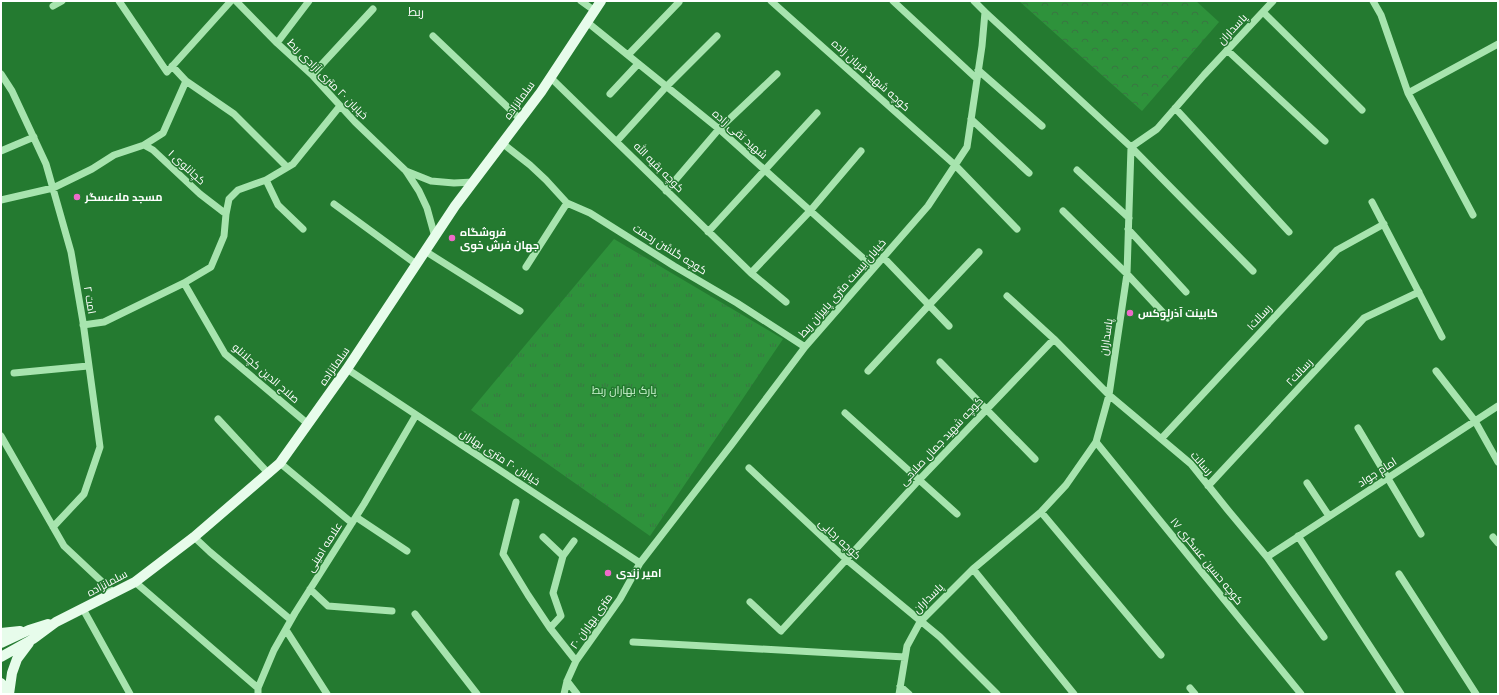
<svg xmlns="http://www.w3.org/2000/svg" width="1499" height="695" viewBox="0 0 1499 695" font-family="'Fira Sans',Cairo,sans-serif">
  <defs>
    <pattern id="forest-crowns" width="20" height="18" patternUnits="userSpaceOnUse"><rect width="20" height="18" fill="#2e923b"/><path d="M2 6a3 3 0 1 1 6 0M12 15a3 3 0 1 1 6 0" fill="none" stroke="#3a7642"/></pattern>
    <pattern id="park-tufts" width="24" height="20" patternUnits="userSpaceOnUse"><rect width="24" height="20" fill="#2e923b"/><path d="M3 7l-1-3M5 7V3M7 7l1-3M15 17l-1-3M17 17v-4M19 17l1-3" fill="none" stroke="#3a7642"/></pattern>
  </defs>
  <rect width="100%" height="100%" fill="#247a30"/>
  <path fill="url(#forest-crowns)" d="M1019,1h177l23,21 -77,89z"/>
  <path fill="url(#park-tufts)" d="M614,239l169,100 -133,197 -179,-126z"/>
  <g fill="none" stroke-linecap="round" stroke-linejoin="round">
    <path stroke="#a7e4ae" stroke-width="7" d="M119,1l48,71 64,-71
      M236,1l41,42 35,32 43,47 51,49 13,20 8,17 8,29
      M581,1l14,10
      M771,1l184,164 62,64
      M893,1l84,78
      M1373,1l8,14 27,78 90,-49
      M53,6l9,-5
      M985,12l146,135 122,124
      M1263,12l99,98
      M587,22l132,107 155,139
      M433,36l87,83
      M277,43l32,-42
      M1227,50l98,91
      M628,55l51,-53
      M978,70l64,56
      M1,74l11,17 34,73 25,88 12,70 17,125 -16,47 -31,33
      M312,75l61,-66
      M550,77l201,196 35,29
      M186,81l48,33 53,53
      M1408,93l65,122
      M610,94l28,-30
      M1175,108l114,124
      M971,119l58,54
      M617,141l49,-54 51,-51
      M502,143l28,22 16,15 21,23 23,10 84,53 63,37 68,44
      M144,145l19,-12 23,-52 -14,-15
      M1131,147l26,-18 47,-54 69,-74
      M1,151l33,-14
      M1077,170l52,48
      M406,171l25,10 23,2 19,-1
      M266,180l12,25 25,24
      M666,191l53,-62 58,-55
      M1,200l52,-12 39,-19 22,-14 30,-10 9,5 47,44 26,20 -2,22 -13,31 -27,16
      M1372,202l70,135
      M334,204l82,60
      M1063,211l64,63 41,44
      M226,214l3,-15 9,-9 28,-10 27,-16 47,-58
      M1128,229l58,63
      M708,232l109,-119
      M425,251l95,60
      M883,257l66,69
      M526,267l41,-64
      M751,273l59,-62 51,-60
      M1007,296l47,43 55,56 82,69 36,45 40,48 57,80
      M83,325l21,-3 80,-39 41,71 83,70
      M940,362l95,97
      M347,369l293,194
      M868,371l61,-66 50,-53
      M1436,371l39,50 23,41
      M14,373l74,-7
      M845,413l112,101
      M218,419l51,55
      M1358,428l63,106
      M1,436l63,110 50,47
      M1161,439l176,-189 47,-26
      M1096,442l205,252
      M280,463l72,60
      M749,468l98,92 93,77 57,57
      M1307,483l22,33
      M1208,486l156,-168 55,-26
      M516,502l-13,52 25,41 22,33
      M1041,512l120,143
      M356,517l51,34
      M1298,536l103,158
      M194,537l16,15 81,68
      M543,537l20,19
      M1493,537l5,6
      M574,541l-11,15 -10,37 8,23 -11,12 26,33
      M1267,557l231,-151
      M973,569l101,125
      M1399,574l77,120
      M135,582l123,106
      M310,589l18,17 64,5
      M750,602l31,29 138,-151 135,-141
      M83,609l47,85
      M415,614l62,80
      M286,630l41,64
      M633,642l272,15
      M567,681l10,13
      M900,686l9,8
      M1190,688l5,6
      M258,694v-6l16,-38 21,-37 69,-109 52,-89
      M564,694l3,-13 9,-20 44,-62 20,-36 92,-119 73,-97 123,-141 39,-59 15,-101 3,-34 -11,-11
      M899,694l8,-48 13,-24 53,-53 68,-57 25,-27 30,-43 13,-47 18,-121 4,-127"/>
    <path stroke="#e7fceb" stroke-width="10" d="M1,633l19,-2
      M1,643l28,-13 19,-6
      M1,657l32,-18 23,-17 79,-40 59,-45 86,-74 67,-94 108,-163 86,-114 60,-91
      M1,683l6,11
      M9,694l3,-21 5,-14 12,-16"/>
  </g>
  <g fill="#ee6bc9" stroke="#247a30" stroke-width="1.5">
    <circle cx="77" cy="197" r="4"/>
    <circle cx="452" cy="238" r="4"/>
    <circle cx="1130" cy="313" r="4"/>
    <circle cx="608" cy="573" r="4"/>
  </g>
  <g text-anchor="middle" stroke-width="3" stroke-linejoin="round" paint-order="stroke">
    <g font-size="11" fill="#fff" stroke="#247a30">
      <text transform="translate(1232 29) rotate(-47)" y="4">پاسداران</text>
      <text transform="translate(871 75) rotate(42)" y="4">کوچه شهید قربان زاده</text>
      <text transform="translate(328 79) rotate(45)" y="4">خیابان ۲۰ متری آزادی ربط</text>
      <text transform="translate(519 100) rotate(-54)" y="4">سلمانزاده</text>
      <text transform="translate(740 134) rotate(41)" y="4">شهید تقی زاده</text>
      <text transform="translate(187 167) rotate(43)" y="4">کچانلوی ۱</text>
      <text transform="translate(659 167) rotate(45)" y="4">کوچه بقیه الله</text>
      <text transform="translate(670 249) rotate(32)" y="4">کوچه گلشن رحمت</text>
      <text transform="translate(842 288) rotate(-49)" y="4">خیابان بیست متری پاییزان ربط</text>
      <text transform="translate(90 300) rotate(80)" y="4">امت ۲</text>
      <text transform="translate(1259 317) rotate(-47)" y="4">رسالت۱</text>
      <text transform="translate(1106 337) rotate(-82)" y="4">پاسداران</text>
      <text transform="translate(334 366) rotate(-55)" y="4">سلمانزاده</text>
      <text transform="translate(1299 372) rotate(-47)" y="4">رسالت۲</text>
      <text transform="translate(266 373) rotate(41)" y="4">صلاح الدین کچلانلو</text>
      <text transform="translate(941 441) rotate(-47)" y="4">کوچه شهید جمال صلاحی</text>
      <text transform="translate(500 457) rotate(33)" y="4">خیابان ۲۰ متری بهاران</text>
      <text transform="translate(1202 463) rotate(48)" y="4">رسالت</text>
      <text transform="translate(1377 472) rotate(-33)" y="4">امام جواد</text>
      <text transform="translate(840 539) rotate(43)" y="4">کوچه رجایی</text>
      <text transform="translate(324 547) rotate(-58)" y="4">علامه امینی</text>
      <text transform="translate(1207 561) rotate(51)" y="4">کوچه حسین عسگری ۱۷</text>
      <text transform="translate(107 583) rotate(-28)" y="4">سلمانزاده</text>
      <text transform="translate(928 598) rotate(-45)" y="4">پاسداران</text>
      <text transform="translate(591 621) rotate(-55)" y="4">۲۰ متری بهاران</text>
    </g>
    <g font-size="11" font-weight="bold" fill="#fff" stroke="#247a30" text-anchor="start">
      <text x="85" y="201">مسجد ملاعسگر</text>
      <text x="460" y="236">فروشگاه<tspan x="460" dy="13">جهان فرش خوی</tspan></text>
      <text x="1138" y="317">کابینت آذرلوکس</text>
      <text x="616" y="577">امیر زندی</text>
    </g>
    <g font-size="11" fill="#cdf5d1" stroke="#247a30">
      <text x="624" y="394">پارک بهاران ربط</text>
    </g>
    <g font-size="12" fill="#fff" stroke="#247a30">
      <text x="416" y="16">ربط</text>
    </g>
  </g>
  <rect width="1499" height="695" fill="none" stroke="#ffffff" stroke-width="4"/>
</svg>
